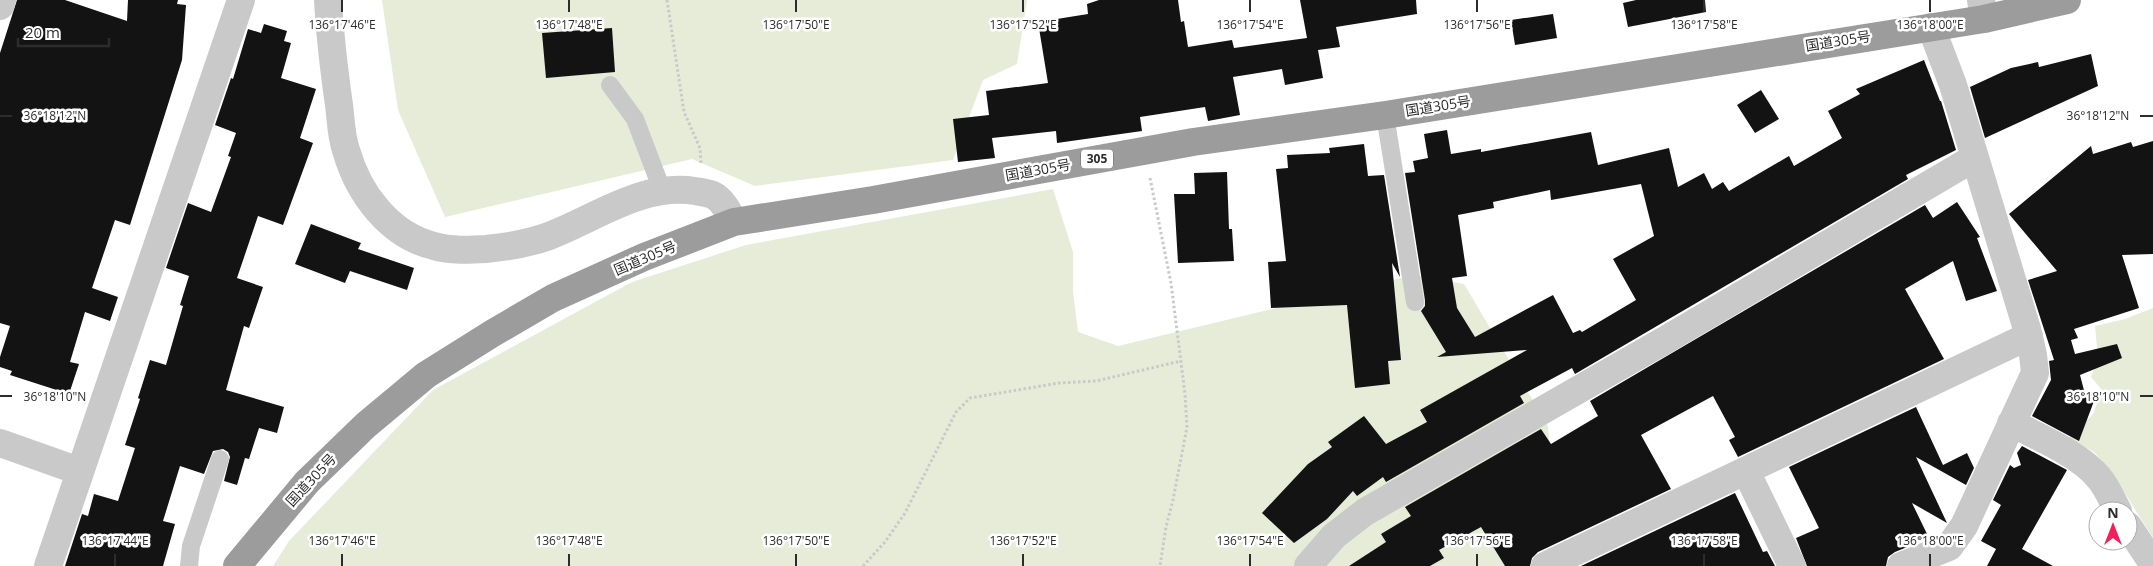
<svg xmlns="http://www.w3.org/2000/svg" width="2153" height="566" viewBox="0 0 2153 566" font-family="'Open Sans','Noto Sans JP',sans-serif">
  <rect width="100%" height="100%" fill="#fff"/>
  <path fill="#e6ecd8" d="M382,0h645l-10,64 -34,16 -30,80 -198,26 -63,-27 -247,58 -47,-107z
    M1053,189l20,63v40l5,40 40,14 296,-71 50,9 84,142 4,50 -26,90h-1253l16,-25 144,-151 199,-108 114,-37z
    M2153,308v230l-42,-67 -17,-19 -25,-14 24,-24 9,-24 -11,-13 7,-19 -3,-32 30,-7z"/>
  <path fill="#131313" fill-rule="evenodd" d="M17,0h48l62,21 1,-21h50l-1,4 9,1 -4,55 -52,165 -15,-5 -23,68 26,9 -8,24 -25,-9 -15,50 9,2 -10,30 -59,-19 2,-4 -12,-4v-10l10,-31 -10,-3v-270z
    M1099,0h79l3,22 3,-1 4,26 44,-7 2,8 73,-10 -7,-38h116l1,14 -81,13 4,20 -22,3 5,28 -38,7 -3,-16 -49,8 7,38 -32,6 -3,-14 -65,10 2,14 -85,12 -1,-12 -64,7 3,20 -37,4 -5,-43 36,-4 -3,-24 62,-8 -10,-61 50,-8 -1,-10z
    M1636,0h69l1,12 -78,15 -5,-24z
    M1553,14l4,24 -42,7 -4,-25z
    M264,24l23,7 -3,10 7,2 -10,35 35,11 -16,49 13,5 -30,82 -25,-9 -21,62 26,9 -14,41 -5,-2 -18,64 58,17 -7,26 -18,-5 -10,31 -4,-1 -8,27 -13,-4 6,-24 -2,-5 -5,-3 -10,2 -9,23 -24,-8 -17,55 12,3 -12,42h-98l17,-52 6,2 6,-22 24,7 17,-53 -10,-3 15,-46 -2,-1 12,-38 16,5 17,-59 -3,-1 9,-29 -23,-8 22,-65 23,9 20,-55 -3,-1 8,-23 -21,-8 16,-47 2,1 15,-50 13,4z
    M612,28l3,44 -69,6 -4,-45z
    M2091,54l7,32 -113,52 -15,-51 41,-19 27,-6 1,5z
    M1924,60l16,41h1l15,49 -50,25 2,4 -333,195 -3,-6 -52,28 4,7 -138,79 -3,-5 -26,19 -4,-5 -26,28 -33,24 -32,-30 46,-49 24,-17 -4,-5 36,-26 22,28 41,-22 -7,-12 107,-60 -90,7 9,-5 -25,-41 4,-5v-6l-20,-127 10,-1 -2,-11 15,-3 -4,-24 23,-4 4,24 30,-5v3l110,-20 7,33 71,-17 9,39 26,-14 8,16 11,-7 6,9 60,-35 5,10 48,-28 -14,-27 32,-17 -4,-5zM1641,184l13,52 -41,23 23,41 -54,32 -2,-2 -7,3 -20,-38 -78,42 -18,-29 -5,-30 15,-2 -9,-61 36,-7 -1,-6 57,-12 1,10z
    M1761,90l18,29 -24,14 -18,-28z
    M2153,141v113l-31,1 17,53 -65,21 4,9 -7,2 4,14 42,-10 5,14 -42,17 6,23 8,3 -15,40 -47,-25 19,-36 -2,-19 5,-1 -26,-80 29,-9 -48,-57 82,-68 2,8 38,-12 2,5z
    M1364,144l4,32 16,-1 16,102 -8,-14 9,97 -13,1 2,23 -35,4 -8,-83 -76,3 -3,-46 18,-1 -10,-92 12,-1 -1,-13 43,-2 -1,-5z
    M1227,172l2,57h3l2,32 -56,2 -4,-69h21l-1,-21z
    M1957,202l23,35 -3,1 20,53 -31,10 -13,-40 -48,28 39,70 -206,98 -9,-17 6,-3 -22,-41 -72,39 30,54 -133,63 -6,6 -2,8h-25l-24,-39 -42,23 5,8 -14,8h-81l37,-24 -5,-8 30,-18 -6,-9 136,-78 10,15 47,-28 -8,-15 335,-196 8,13z
    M311,224l50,19 -3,6 56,19 -7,22 -57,-19 -5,12 -50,-19z
    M1916,407l27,58 24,-12 7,15 -8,17 -50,-28 31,66 -35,-20 17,35 -34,14 -7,5 -2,9h-79l-11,-28 23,-10 -30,-61z
    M2022,446l45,24 -45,79 31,17h-66l9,-17 -15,-8 20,-36 -8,-5 17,-35 4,3 7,-3 -4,-12z
    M1735,493l28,59 4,-1 8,15h-194z"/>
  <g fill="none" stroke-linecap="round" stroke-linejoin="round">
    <path stroke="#c9c9c9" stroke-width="3" stroke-dasharray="2.5 2.5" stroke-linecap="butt" d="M667,0l17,112 16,36 1,16
      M1150,178l21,105 14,111 2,33 -14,73 -7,27 -6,39
      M863,566l22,-24 20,-29 51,-101 14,-14 89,-15 37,-2 85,-20"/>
    <path stroke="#c9c9c9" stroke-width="18" d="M610,85l25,34 27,71
      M1385,115l30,187
      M189,566l2,-20 29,-87"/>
    <path stroke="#c9c9c9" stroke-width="28" d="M328,0c2,36 6,70 11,105 2,15 2,31 7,45 12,43 43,85 88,96 17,5 35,4 52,3 21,-2 44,-6 63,-13 47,-18 93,-53 146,-45 6,1 13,2 18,4 10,5 16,18 21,27
      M1981,0l3,19
      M0,6l2,-6
      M2011,423c26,13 70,32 88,55 8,9 13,22 19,33
      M0,443l79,28
      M1746,471l46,95
      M2128,526l25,38
      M48,566l193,-566
      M1308,566l26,-30 31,-24 302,-173 307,-181
      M1545,566l484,-230
      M1901,566l48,-19 15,-21 71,-153 -2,-18 -6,-26 -74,-244 -22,-58"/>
    <path stroke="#9c9c9c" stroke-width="28" d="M237,566l70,-84 59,-57 60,-50 67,-42 60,-35 91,-41 90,-35 139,-22 320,-58 192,-27 599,-96 83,-19"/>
  </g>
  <path fill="none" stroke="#2c2c2c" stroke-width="2" d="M342,0v12M569,0v12M796,0v12M1023,0v12M1250,0v12M1477,0v12M1704,0v12M1930,0v12M0,116h12M2140,116h13M0,396h12M2140,396h13M115,554v12M342,554v12M569,554v12M796,554v12M1023,554v12M1250,554v12M1477,554v12M1704,554v12M1930,554v12"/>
  <g text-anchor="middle" stroke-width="5" stroke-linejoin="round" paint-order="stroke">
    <rect fill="#fff" stroke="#6b6b6b" stroke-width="1" x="1081" y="149.5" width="32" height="19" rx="4"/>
    <g font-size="12" font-weight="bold" fill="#2c2c2c">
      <text x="1097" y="163">305</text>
    </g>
    <g font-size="14" fill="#2c2c2c" stroke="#fff">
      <text transform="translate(1838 41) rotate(-9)" y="5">国道305号</text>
      <text transform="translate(1438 106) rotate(-9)" y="5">国道305号</text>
      <text transform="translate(1038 170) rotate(-10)" y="5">国道305号</text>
      <text transform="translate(645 258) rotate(-23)" y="5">国道305号</text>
      <text transform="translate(311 480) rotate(-47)" y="5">国道305号</text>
    </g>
  </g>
  <g font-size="12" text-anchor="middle" fill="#2c2c2c" stroke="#fff" stroke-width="5" stroke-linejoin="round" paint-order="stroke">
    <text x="342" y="29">136°17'46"E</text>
    <text x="569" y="29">136°17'48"E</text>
    <text x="796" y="29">136°17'50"E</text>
    <text x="1023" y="29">136°17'52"E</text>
    <text x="1250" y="29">136°17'54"E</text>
    <text x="1477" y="29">136°17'56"E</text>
    <text x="1704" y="29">136°17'58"E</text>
    <text x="1930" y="29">136°18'00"E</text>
    <text x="55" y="120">36°18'12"N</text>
    <text x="2098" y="120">36°18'12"N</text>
    <text x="55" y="401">36°18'10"N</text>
    <text x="2098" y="401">36°18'10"N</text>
    <text x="115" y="545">136°17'44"E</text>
    <text x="342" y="545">136°17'46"E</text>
    <text x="569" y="545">136°17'48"E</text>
    <text x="796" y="545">136°17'50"E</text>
    <text x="1023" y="545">136°17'52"E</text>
    <text x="1250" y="545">136°17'54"E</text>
    <text x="1477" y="545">136°17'56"E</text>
    <text x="1704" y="545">136°17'58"E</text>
    <text x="1930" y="545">136°18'00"E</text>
  </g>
  <g transform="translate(2113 526)"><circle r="24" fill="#ffffff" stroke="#ababab"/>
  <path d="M0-4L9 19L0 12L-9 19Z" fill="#f31f58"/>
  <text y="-8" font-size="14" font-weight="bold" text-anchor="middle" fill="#2c2c2c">N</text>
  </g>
  <path d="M18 38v8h91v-8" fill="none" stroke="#2c2c2c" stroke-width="2.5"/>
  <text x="25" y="38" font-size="15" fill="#2c2c2c" stroke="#ffffff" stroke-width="4" paint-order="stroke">20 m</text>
</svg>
